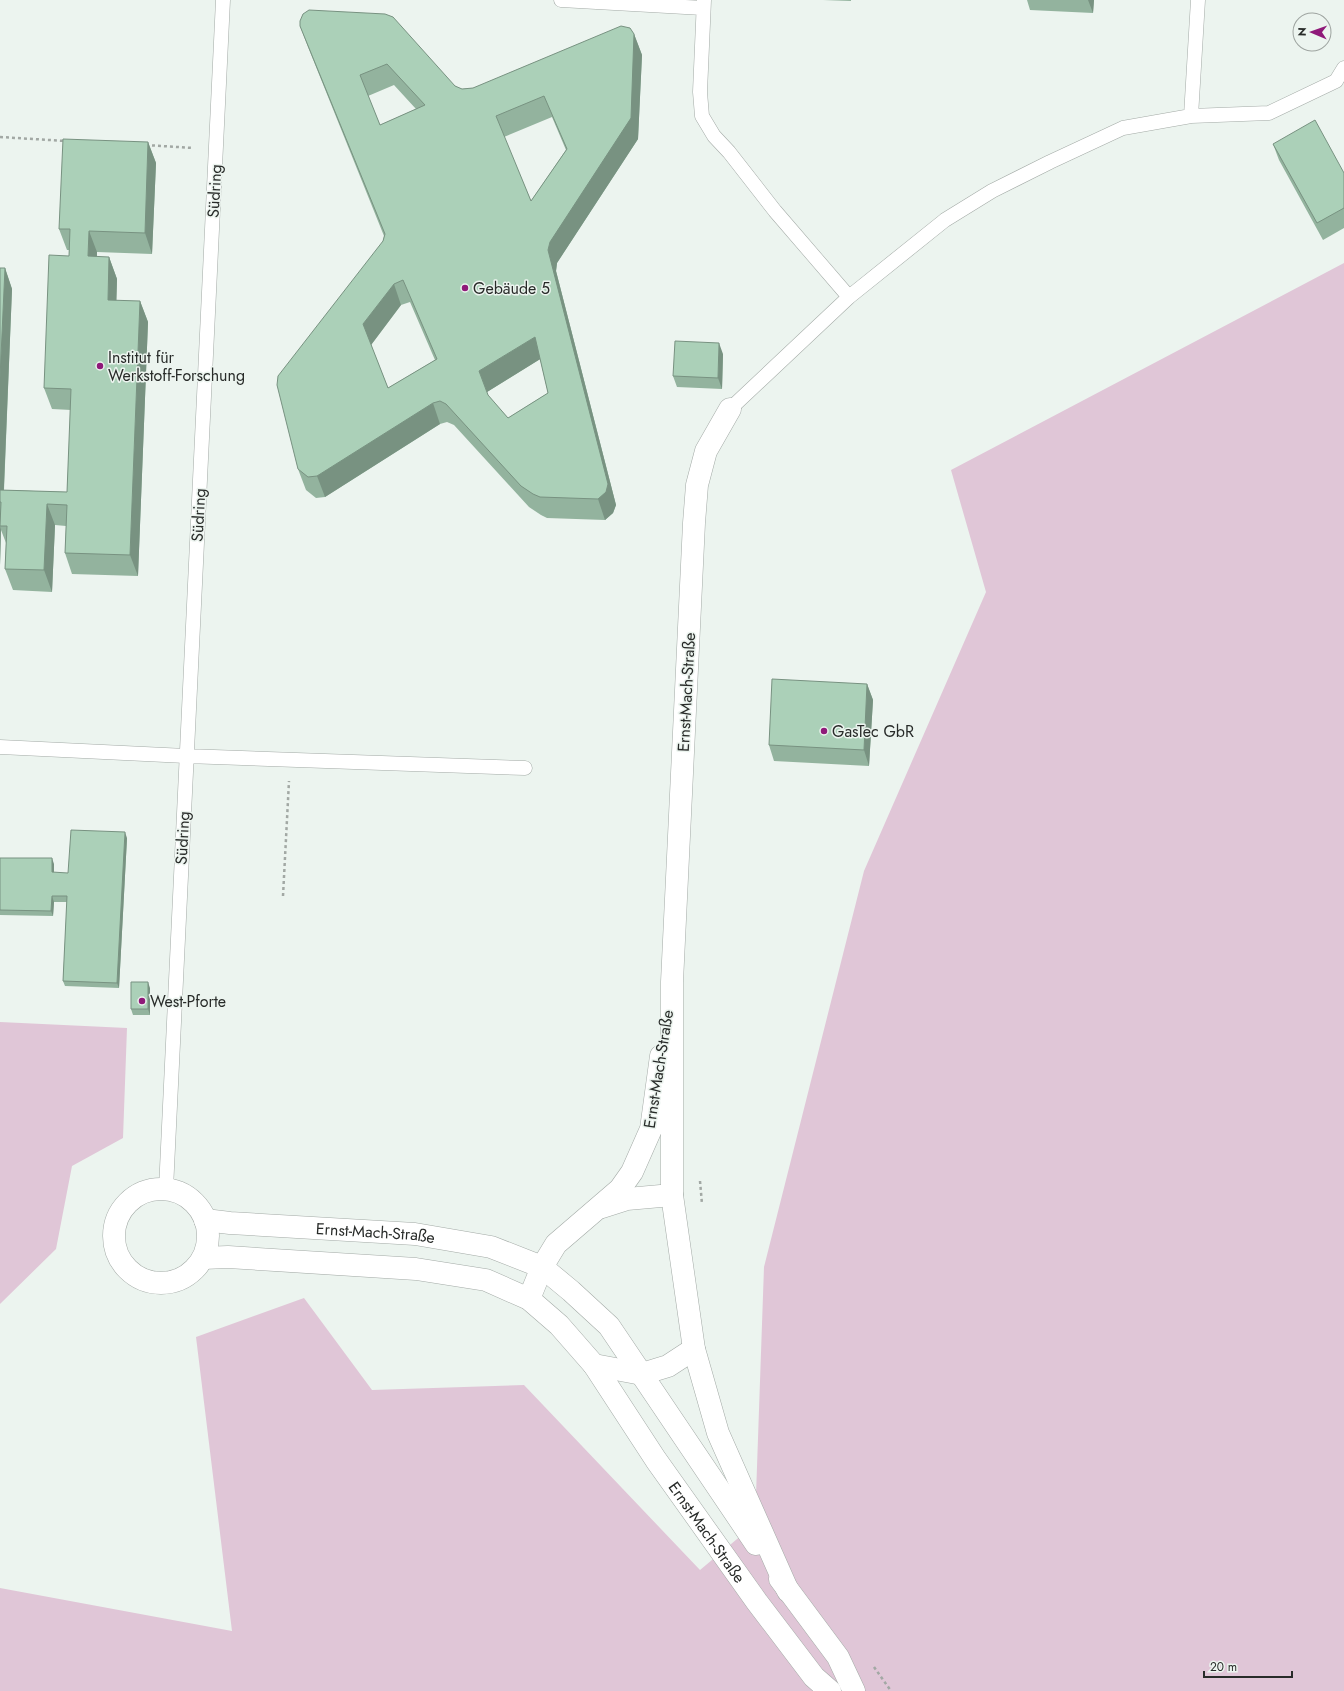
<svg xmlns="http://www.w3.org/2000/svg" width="1344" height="1691" viewBox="0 0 1344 1691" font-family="Jost,sans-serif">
  <rect width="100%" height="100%" fill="#ecf4ef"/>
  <path fill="#e0c6d7" d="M1344,263v1428h-1344v-103l232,43 -36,-294 108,-39 68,92 152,-5 176,185 55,-46 9,-257 100,-396 122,-279 -35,-122z
    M0,1022l127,6 -4,110 -51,28 -16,83 -56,55z"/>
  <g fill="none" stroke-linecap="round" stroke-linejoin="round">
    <defs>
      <path id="lane" d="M561,0l142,8
        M704,0l-4,92 2,24 12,20 15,16 46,59 74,86
        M1191,116l7,-116
        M730,409l119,-112 96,-77 47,-29 58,-29 73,-34 68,-12 78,-3 67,-32 8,-13
        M0,747l186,9 339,12
        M166,1189l57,-1189"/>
      <g id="street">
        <path d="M730,409l-24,42 -9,34 -3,38 -22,459v213l22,154 24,84 70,158"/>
        <circle cx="161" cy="1236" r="47"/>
        <path d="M602,1207l25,-8 45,-4"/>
        <path id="s1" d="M205,1220l25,3 185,11 76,13 51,20 29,24 38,35 147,218"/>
        <path id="s2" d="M203,1258l25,-1 188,12 70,11 43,19 30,26 35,40 62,95 101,142 57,75 16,14"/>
        <path d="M529,1299l13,-32 14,-23 64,-55 12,-17 19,-43 10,-73"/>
        <path d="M594,1365l48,9 26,-8 26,-17"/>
        <path d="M780,1579l58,78 16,34"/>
      </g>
    </defs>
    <use href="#lane" stroke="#a3aaa6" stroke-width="15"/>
    <use href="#street" stroke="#a3aaa6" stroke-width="23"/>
    <path stroke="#a2a8a4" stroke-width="2.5" stroke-dasharray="3 3" stroke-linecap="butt" d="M0,137l66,4
      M146,145l47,3
      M283,896l6,-115
      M700,1181l2,23
      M874,1667l17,24"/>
    <use href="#lane" stroke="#fff" stroke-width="14"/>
    <use href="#street" stroke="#fff" stroke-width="22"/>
  </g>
  <path fill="#93b39e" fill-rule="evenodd" d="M823,0h28v1z
    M1027,0h67l-1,13 -63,-3z
    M300,26l155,60 7,3 11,-1 161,-54 8,21 -4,84 -81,124 -1,8 60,234 -3,8 -8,7 -58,-2 -6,-3 -12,-8 -75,-82 -7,-3 -7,2 -115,73 -9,1 -10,-8 -8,-21 85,-228 1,-5 -76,-189zM394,85l22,24 -36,16 -12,-29zM552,117l14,33 -35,51 -27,-64zM410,302l25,58 -47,28 -17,-43 30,-40zM540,359l8,34 -40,25 -20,-22 -1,-4z
    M148,142l8,21 -4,91 -55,-2v5h12l8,22 -1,22h24l8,21 -10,254 -66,-2 -7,-21 1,-27 -11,-1 -3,67 -39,-2 -8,-21 1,-26 -5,-13 -1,35v-297h5l7,21 -8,201 63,2 4,-82 -19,-1 -8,-21 25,-132v-6h-2l-8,-21z
    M1273,144l71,29v55l-21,12 -44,-80z
    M723,354l-1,35 -45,-2 -4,-11z
    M867,684l6,16 -4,66 -95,-5 -5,-16z
    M127,838l-8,150 -54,-2 -2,-5 4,-79h-13l-1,14 -53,-1v-57l54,6v9h14z
    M150,988v27h-17l-2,-6z"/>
  <path fill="#789281" d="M1088,0h6l-1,13z
    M634,34l8,21 -4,84 -81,124 -1,8 60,234 -3,8 -8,7 -7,-21 -50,-249 2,-8z
    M148,142l8,21 -4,91 -7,-21z
    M89,231l8,21 -1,25 -8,-21z
    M109,257l8,22 -1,42 -8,-21z
    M5,268l7,21 -9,220 -2,-7h-1v-124z
    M394,284l7,21 -30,40 -8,-21z
    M140,301l8,21 -10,254 -8,-21z
    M535,337l7,21 -55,34 -8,-21z
    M719,343l4,11 -1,35 -4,-11z
    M433,403l7,21 -115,73 -8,-21z
    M47,504l8,21 -3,67 -8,-22z
    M0,526l1,4 -1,35z
    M867,684l6,16 -4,66 -5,-16z
    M125,832l2,6 -8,150 -2,-5z
    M52,858l2,6v14l-2,-6z
    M52,896l2,6 -1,14 -2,-5z
    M148,982l2,6v27l-2,-6z"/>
  <path fill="#abd0b8" stroke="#789281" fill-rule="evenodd" d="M309,10l76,4 8,3 62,69 7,3 11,-1 148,-62 9,2 4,6 -3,84 -81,124 -2,8 60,234 -2,8 -8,7 -58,-2 -7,-3 -12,-8 -75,-82 -6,-3 -7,2 -116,73 -9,1 -10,-8 -21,-84 1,-9 105,-135 2,-7 -85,-208v-5l3,-7zM387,64l38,41 -45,20 -20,-50zM544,96l23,53 -36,52 -35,-85zM403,280l34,79 -49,29 -25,-64 31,-40zM535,337l13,56 -40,25 -20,-23 -9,-24z
    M1315,120l29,53v35l-27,15 -44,-79z
    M63,139l85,3 -3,91 -56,-2 -1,25 21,1 -1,43 32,1 -10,254 -65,-2 2,-48 -20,-1 -3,66 -39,-1 2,-43h-7l1,-24h-1v-12l67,2 4,-103 -27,-1 5,-133 20,1 1,-27h-11z
    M0,268h5l-5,110z
    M675,341l44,2 -1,35 -45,-2z
    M772,679l95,5 -3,66 -95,-5z
    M71,830l54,2 -8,151 -54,-2 4,-85h-15l-1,15 -51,-1v-52h52v14l16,1z
    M131,982h17v27h-17z"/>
  <g fill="#8f1979" stroke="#ecf4ef" stroke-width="1.5">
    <circle cx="465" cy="288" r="4"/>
    <circle cx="100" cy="366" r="4"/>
    <circle cx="824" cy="731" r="4"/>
    <circle cx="142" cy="1001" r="4"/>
  </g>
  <g text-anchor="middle" stroke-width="3" stroke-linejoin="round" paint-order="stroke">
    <g font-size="16" fill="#282b29" stroke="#ecf4ef">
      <text transform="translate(214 191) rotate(-87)" y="6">Südring</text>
      <text transform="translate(198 515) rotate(-87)" y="6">Südring</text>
      <text transform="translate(686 692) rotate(-87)" y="6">Ernst-Mach-Straße</text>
      <text transform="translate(182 838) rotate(-87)" y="6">Südring</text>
      <text transform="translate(658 1069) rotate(-81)" y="6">Ernst-Mach-Straße</text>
      <text dy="6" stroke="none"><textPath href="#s1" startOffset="171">Ernst-Mach-Straße</textPath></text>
      <text dy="6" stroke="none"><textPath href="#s2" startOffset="626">Ernst-Mach-Straße</textPath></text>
    </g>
    <g font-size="16" fill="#282b29" stroke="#ecf4ef" text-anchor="start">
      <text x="473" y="294">Gebäude 5</text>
      <text x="108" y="363">Institut für<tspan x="108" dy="18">Werkstoff-Forschung</tspan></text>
      <text x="832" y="737">GasTec GbR</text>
      <text x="150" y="1007">West-Pforte</text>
    </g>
  </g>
  <g transform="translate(1312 32) rotate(272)"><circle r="19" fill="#ecf4ef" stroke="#9ea4a0"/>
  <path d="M0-3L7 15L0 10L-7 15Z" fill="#8f1979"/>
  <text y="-6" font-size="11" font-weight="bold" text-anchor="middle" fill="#282b29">N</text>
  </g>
  <path d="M1204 1671v6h88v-6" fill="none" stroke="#282b29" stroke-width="2"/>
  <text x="1210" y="1671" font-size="12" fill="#282b29" stroke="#ecf4ef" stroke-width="3" paint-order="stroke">20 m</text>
</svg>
